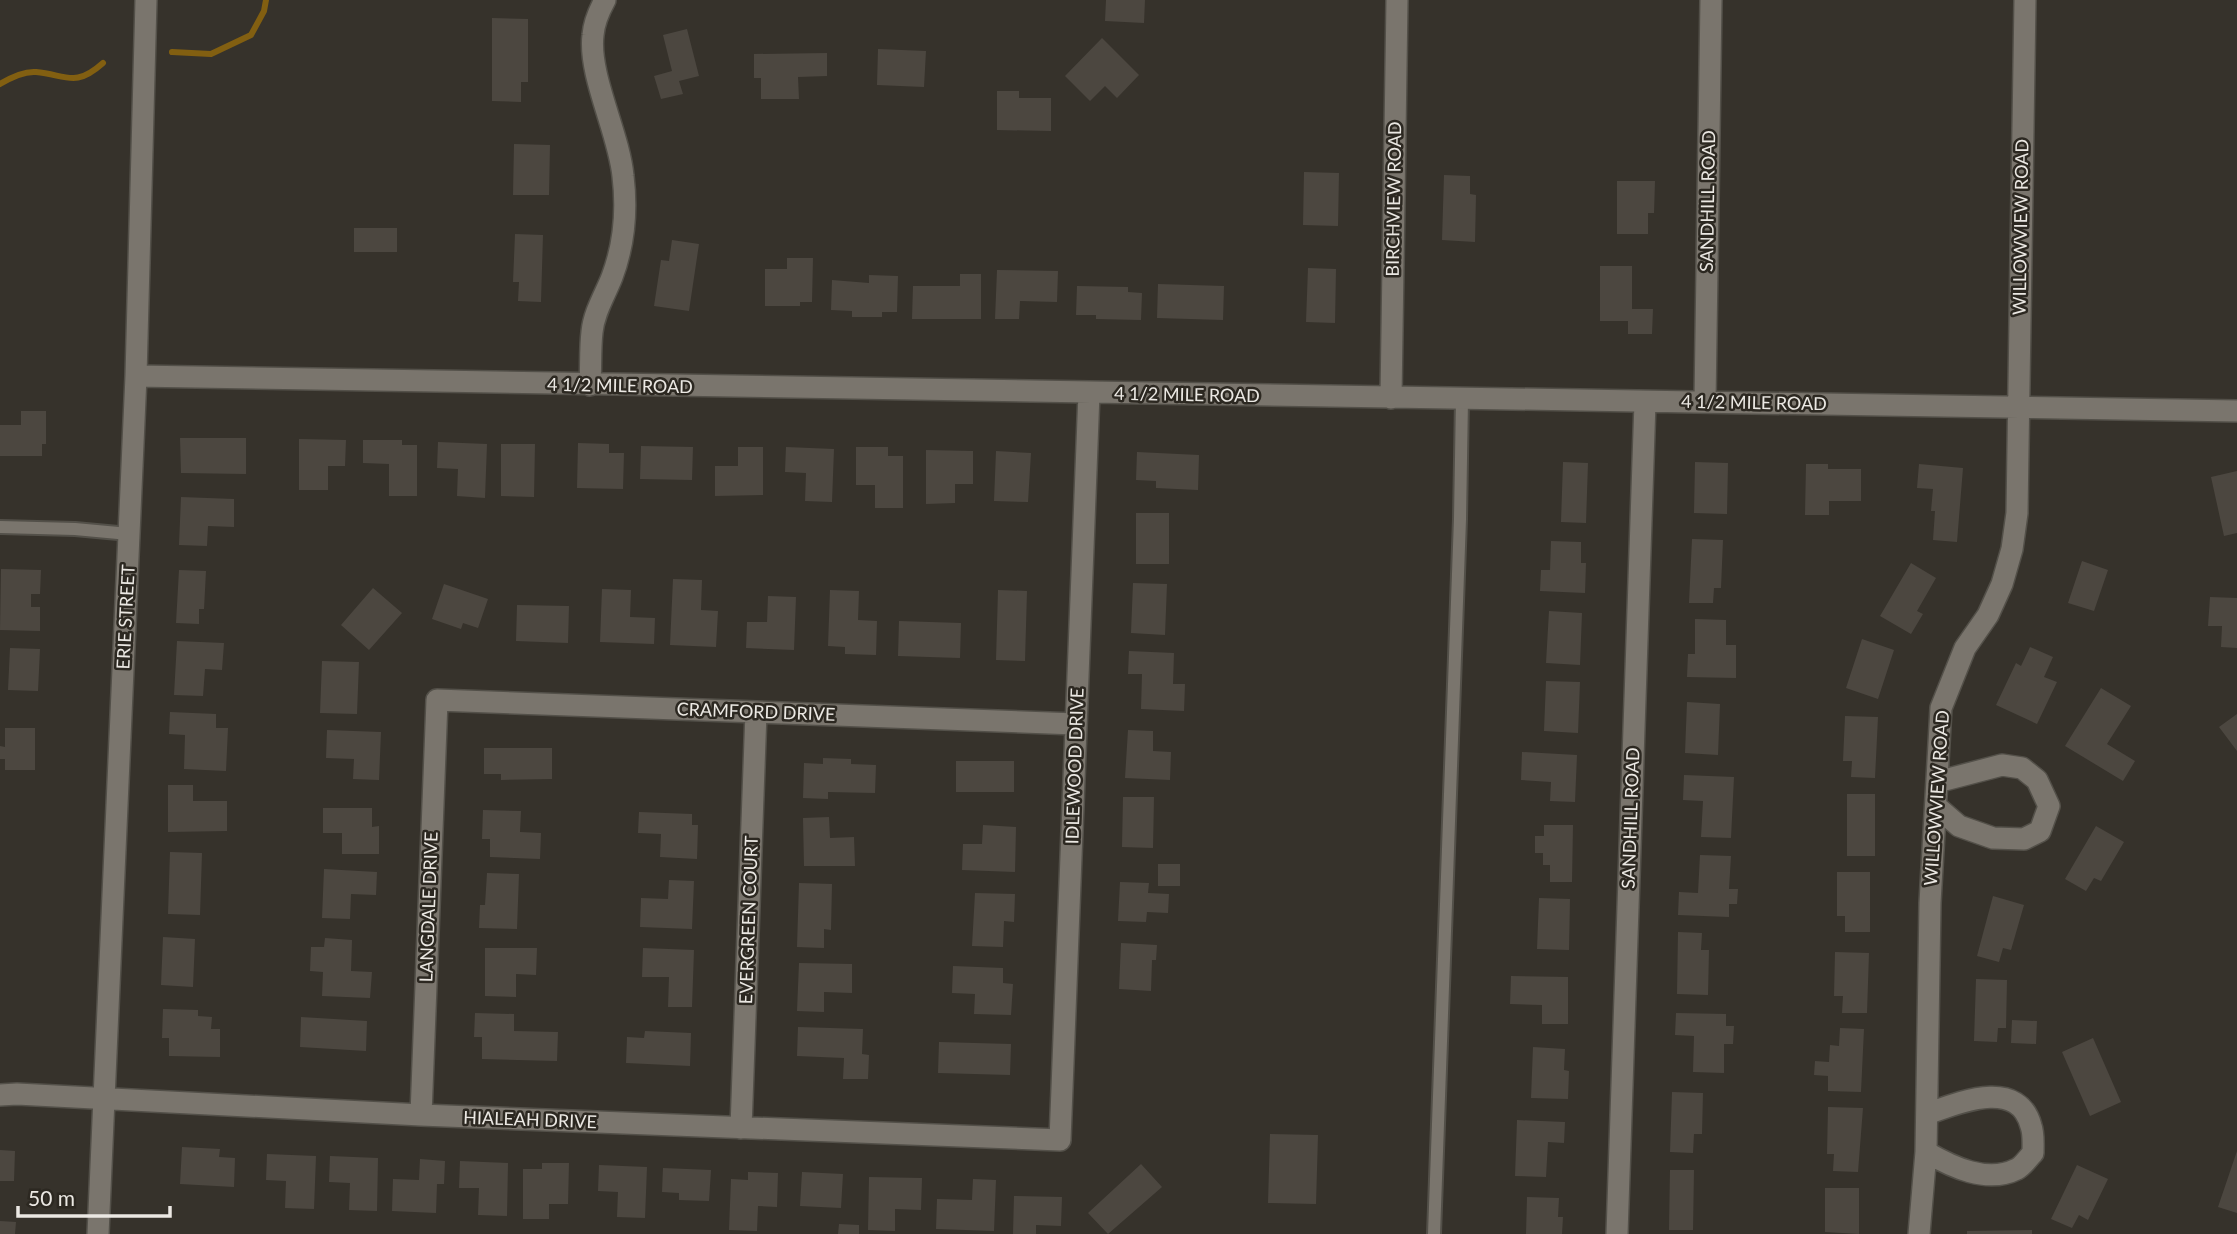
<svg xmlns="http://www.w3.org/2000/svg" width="2237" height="1234" viewBox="0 0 2237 1234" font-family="Lato,sans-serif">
  <rect width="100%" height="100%" fill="#36322b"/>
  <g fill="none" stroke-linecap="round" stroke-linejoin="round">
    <path stroke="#825f11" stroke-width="6" d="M172,52l39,2 40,-19 13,-24 2,-11
      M0,84c10,-6 24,-13 36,-12 31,3 39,16 67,-9"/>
  </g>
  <path fill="#4c4740" d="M1106,0h39l-1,23 -39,-2z
    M492,18l36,1v63h-7v20l-29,-1z
    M687,29l12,47 -20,5 4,13 -22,5 -7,-23 18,-5 -9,-36z
    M1102,38l37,37 -22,23 -12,-12 -15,15 -25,-25z
    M878,49l48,2 -2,36 -47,-2z
    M827,53v23l-29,1 1,22h-38v-21h-7v-24z
    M997,91h22v7h32v33l-54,-1z
    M514,144l36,1 -1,50h-36z
    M1304,172l35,1 -1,53 -35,-1z
    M1444,175l26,1v18l6,1 -1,47 -33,-2z
    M1617,181h38l-1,32h-6v21h-31z
    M354,228h43v24h-43z
    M515,234l28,1 -2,67 -23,-1 1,-19h-6z
    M672,240l27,4 -10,67 -35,-5 7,-46 8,1z
    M787,258h26l-1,44h-12v4h-35v-37h22z
    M1600,266h32v43h21l-1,25h-24v-13h-28z
    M1308,268l28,1 -1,54 -29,-1z
    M997,270l61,1 -1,31 -37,-1 -1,18h-24z
    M960,274h21v45h-69l1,-33h47z
    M869,275l29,1 -1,36h-15v5h-30v-6l-21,-1 1,-30 37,3z
    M1158,284l66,2 -1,34 -66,-2z
    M1077,286l51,1v5l14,1 -1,27 -45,-1v-4h-20z
    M21,411h25v33h-4v12h-42v-31h21z
    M180,438h66v36l-65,-1z
    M299,439l47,1 -1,26h-17v24h-29z
    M363,440h39v5h15v51h-28v-32l-26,-1z
    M438,442l49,2 -2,54 -28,-2 1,-27 -21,-1z
    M578,443l31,1v9h15l-1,36 -46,-1z
    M501,444h34l-1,53 -33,-1z
    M641,446l52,1 -1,33 -52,-1z
    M738,447h25v48l-48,1v-30h23z
    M786,447l48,2 -2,53 -27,-1 1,-28 -21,-1z
    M856,447h32v9h15v52h-28v-23h-19z
    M926,450l47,1v33h-18v19l-29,1z
    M996,451l35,2 -3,49 -34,-1z
    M1137,452l62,3 -1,35 -42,-2v-7l-20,-1z
    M1563,462l25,1 -2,60 -25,-1z
    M1695,462l33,1 -1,51 -33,-1z
    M1806,464h22v5h33v32h-32v14h-24z
    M1919,464l44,4 -6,74 -24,-2 2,-29h-4l2,-22 -16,-1z
    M2237,471v62l-13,3 -13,-59z
    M181,497l53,2v28l-26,-1 -1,20 -28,-1z
    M1136,513h33v51h-33z
    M1692,539l31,1 -2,48h-7l-1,15h-24z
    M1551,541l30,1v21h5l-1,30 -45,-2 1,-21h9z
    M2082,561l26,9 -14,41 -26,-8z
    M1911,563l25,15 -19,33 6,3 -12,20 -31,-18z
    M1,569l40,1 -1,24h-9v13h9v24l-40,-1z
    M179,570l27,1 -2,38h-5v15l-23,-1z
    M673,579l29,1 -1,30 17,1 -2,36 -46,-2z
    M1133,583l34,1 -2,51 -34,-2z
    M444,584l44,15 -10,29 -15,-5 -2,6 -29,-10z
    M373,588l29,25 -33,37 -28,-25z
    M602,589l29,1 -1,27 25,1 -1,26 -54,-2z
    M830,590l29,1 -1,29 19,1 -1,34 -31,-1v-7l-17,-1z
    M998,590l29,1 -2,70 -29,-1z
    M768,596l28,1 -2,53 -48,-2 1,-26h20z
    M2210,597l27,1v50l-16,-1 1,-21h-14z
    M517,605l52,1 -1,37 -52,-2z
    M1549,611l33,2 -2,52 -34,-2z
    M1695,619l31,1v25h10v33l-49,-1 1,-23h7z
    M899,621l62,2 -1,35 -62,-2z
    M1862,639l32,11 -16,49 -32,-11z
    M177,641l47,2 -2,27 -17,-1 -2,27 -29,-1z
    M2030,647l23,10 -9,20 13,5 -20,42 -41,-19 20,-42 5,3z
    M10,648l30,1 -2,42 -30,-1z
    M1129,651l45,2 -1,31h12l-1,27 -43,-2 1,-35h-14z
    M322,661l37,1 -2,52 -37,-1z
    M1546,681l34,1 -2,51 -34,-2z
    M2101,688l30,18 -24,38 28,17 -12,20 -58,-35z
    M1687,702l33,2 -2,51 -33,-2z
    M170,712l46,2v14h12l-2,43 -42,-2 1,-34 -16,-1z
    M2237,714v37l-18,-24z
    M1845,716l33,1 -3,61 -24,-1 1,-16h-9z
    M5,728h30v42h-30v-11h-5v-13l5,1z
    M327,730l54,2 -2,48 -26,-1 1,-20 -28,-1z
    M1128,730l25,1v20l18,1 -1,28 -45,-2z
    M484,748h68v31l-51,1v-6h-17z
    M1522,752l55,3 -2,47 -25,-1 1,-19 -30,-2z
    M823,758l28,1v5l25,1 -1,28 -47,-1v7l-25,-1 1,-35 19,1z
    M956,761h58v31h-58z
    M1684,775l50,2 -3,61 -30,-1 2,-36 -20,-1z
    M168,785h25v16h34v30l-59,1z
    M1847,794h28v62h-28z
    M1123,797h31l-1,51 -31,-1z
    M323,808h49v19l7,-1v28h-37v-21h-19z
    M483,810l38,1 -1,21 21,1 -1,26 -50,-2v-18h-8z
    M639,812l53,2v11h6l-1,34 -37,-2 1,-23 -23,-1z
    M829,817l1,21 24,-1 1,29h-51l-1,-48z
    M983,825l33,2 -1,45 -53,-2 1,-26h19z
    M1544,825h29l-1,57h-22v-17h-7v-12h-8v-17h9z
    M2096,826l28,16 -23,39 -7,-3 -8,13 -21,-12z
    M170,852l32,1 -2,62 -32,-1z
    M1700,855l31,1 -2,33h9l-1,15h-8v13l-51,-2 1,-23 19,1z
    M1158,864h22v22h-22z
    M324,869l53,3 -1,23 -25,-1 -1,25 -28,-1z
    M1837,872h33v60h-25v-16h-8z
    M487,873l32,1 -2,55 -38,-1 1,-23h5z
    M669,880l25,1 -2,48 -52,-2 1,-29 27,1z
    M1120,882l29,1 -1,10 21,1 -1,19 -21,-1 -1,10 -28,-1z
    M799,883l33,1 -1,46 -7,-1v19l-27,-1z
    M975,893l40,1 -1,28 -10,-1 -1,26 -31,-1z
    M1993,896l31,9 -13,45 -8,-2 -4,14 -22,-6z
    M1539,898l31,1 -1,51 -32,-1z
    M1678,932l24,1 -1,17h8l-1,45 -31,-1z
    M163,937l32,2 -2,48 -32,-2z
    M325,938l27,2 -1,31 21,1 -2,26 -48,-2 1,-24 -13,-1 1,-24h13z
    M1121,943l36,2 -1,15h-4l-1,31 -32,-2z
    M485,948h52l-1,27 -20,-1v23l-31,-1z
    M643,948l51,2 -2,57h-24l1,-30h-27z
    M1835,952l34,1 -2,60h-25l1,-17h-9z
    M799,963l53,1v29l-28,-1v20l-27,-1z
    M953,966l50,2v15l10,1 -2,31 -37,-1 1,-20 -23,-1z
    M1511,976l57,1v47h-26v-19l-32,-1z
    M1976,979l31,1 -1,48h-8l-1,14 -23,-1z
    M163,1009l35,1v6l14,1 -1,12h9v28l-51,-1v-18h-7z
    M475,1013l39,1v17l44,1 -1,29 -75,-2v-22h-8z
    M1676,1013l50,1v12h8l-1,18h-9v29l-31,-1 1,-36 -19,-1z
    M301,1017l66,4 -1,30 -66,-4z
    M2012,1020l25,1 -1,23 -25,-1z
    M798,1027l65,2 -1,25 7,1 -1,24h-25l1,-21 -47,-2z
    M1840,1028l24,1 -3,63 -33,-1v-15l-14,-1 1,-14 14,1 1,-17 9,1z
    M645,1031l46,2 -1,33 -64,-3 1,-26 17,1z
    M2093,1038l28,64 -31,14 -28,-64z
    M939,1042l72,2 -1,31 -72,-2z
    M1533,1047l32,2 -1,21 5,1 -1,28 -37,-1z
    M1672,1092l31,1 -1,41h-8l-1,19 -23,-1z
    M1828,1107l35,1 -5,64 -25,-1 1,-17h-7z
    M1517,1120l48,2 -1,21 -16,-1 -2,35 -31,-1z
    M1270,1134l48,1 -2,69 -48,-1z
    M182,1147l38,2 -1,8 16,1 -1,29 -54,-3z
    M0,1150l15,1 -1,30h-14z
    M2237,1151v62l-19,-6z
    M267,1154l49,2 -2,53 -29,-1 1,-27 -20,-1z
    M330,1156l48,2 -1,53 -28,-1 1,-27 -21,-1z
    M420,1159l25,2 -1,23h-7l-1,29 -44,-2 1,-32 26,1z
    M460,1161l48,2 -1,53 -29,-1 1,-27h-20z
    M542,1163h27l-1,41h-19v15h-26v-50h19z
    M1141,1164l21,23 -54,47 -20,-21z
    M599,1165l48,2 -2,51 -28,-1 1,-25 -20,-1z
    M2077,1165l31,14 -20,41 -9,-5 -7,13 -21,-9z
    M663,1168l48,2 -2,31 -30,-1v-7l-17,-1z
    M1670,1170h24l-1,60h-24z
    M748,1172l30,1 -1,34 -19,-1 -1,25 -28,-1 2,-51 17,1z
    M802,1172l41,2 -2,34 -41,-2z
    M869,1177l53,1 -1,32 -26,-1v22l-27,-1z
    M973,1179l23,1 -2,51 -58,-2 1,-30 35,1z
    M1825,1188h34v46l-34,-2z
    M1014,1196l48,1 -1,29 -25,-1v9h-23z
    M1527,1197l32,1 -1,19h5l-1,17h-36z
    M0,1221l16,1 -1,12h-15z
    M839,1224l20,1v9h-21z
    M2032,1230v4h-65v-3z"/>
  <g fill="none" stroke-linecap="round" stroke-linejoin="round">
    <defs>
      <path id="service" d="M0,527l75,2 54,5
        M1434,1234l26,-715 2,-120"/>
      <path id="minor" d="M136,376l2101,35
        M590,385c1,-17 0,-36 2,-53 2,-20 13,-37 20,-55 12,-32 15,-68 11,-101 -4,-43 -35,-101 -30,-141 1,-13 6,-24 12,-35
        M1391,398l6,-398
        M1705,402l6,-402
        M1937,807l22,19 34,12 31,1 16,-8 9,-25 -12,-26 -15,-12 -20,-3 -65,17
        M0,1095l17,-1 404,21 639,25 29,-747
        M421,1115l16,-415 639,24
        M741,1128l15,-416
        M1926,1152c26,15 61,32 91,17 6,-3 11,-11 16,-16 0,-9 1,-19 -2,-27 -13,-49 -73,-23 -104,-12
        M98,1234l38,-858 10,-376
        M1617,1234l28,-832
        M1919,1234l7,-82 4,-249 11,-195 24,-60 23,-33 14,-31 10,-35 5,-36 8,-513"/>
    </defs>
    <use href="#service" stroke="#535049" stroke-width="16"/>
    <use href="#minor" stroke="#535049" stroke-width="24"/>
    <use href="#service" stroke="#7a756d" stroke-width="12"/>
    <use href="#minor" stroke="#7a756d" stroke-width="21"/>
  </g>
  <g text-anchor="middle" stroke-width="5" stroke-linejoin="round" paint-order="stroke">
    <g font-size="18" fill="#ebe8e3" stroke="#2c2821">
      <text transform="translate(1394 199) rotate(-89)" y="6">BIRCHVIEW ROAD</text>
      <text transform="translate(1708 201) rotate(-89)" y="6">SANDHILL ROAD</text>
      <text transform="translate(2021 227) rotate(-89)" y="6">WILLOWVIEW ROAD</text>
      <text transform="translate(620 386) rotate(1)" y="6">4 1/2 MILE ROAD</text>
      <text transform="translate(1187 395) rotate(1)" y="6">4 1/2 MILE ROAD</text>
      <text transform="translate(1754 403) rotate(1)" y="6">4 1/2 MILE ROAD</text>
      <text transform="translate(126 617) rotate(-87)" y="6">ERIE STREET</text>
      <text transform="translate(756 712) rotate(2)" y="6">CRAMFORD DRIVE</text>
      <text transform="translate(1075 766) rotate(-88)" y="6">IDLEWOOD DRIVE</text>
      <text transform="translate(1937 798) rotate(-86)" y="6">WILLOWVIEW ROAD</text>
      <text transform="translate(1631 818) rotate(-88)" y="6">SANDHILL ROAD</text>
      <text transform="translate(429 907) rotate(-88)" y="6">LANGDALE DRIVE</text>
      <text transform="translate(749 920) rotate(-88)" y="6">EVERGREEN COURT</text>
      <text transform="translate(530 1120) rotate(2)" y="6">HIALEAH DRIVE</text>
    </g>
  </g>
  <path d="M18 1206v10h152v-10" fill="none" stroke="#ebe8e3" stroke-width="3.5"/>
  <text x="28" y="1206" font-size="21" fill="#ebe8e3" stroke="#2c2821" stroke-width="5" paint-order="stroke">50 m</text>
</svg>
